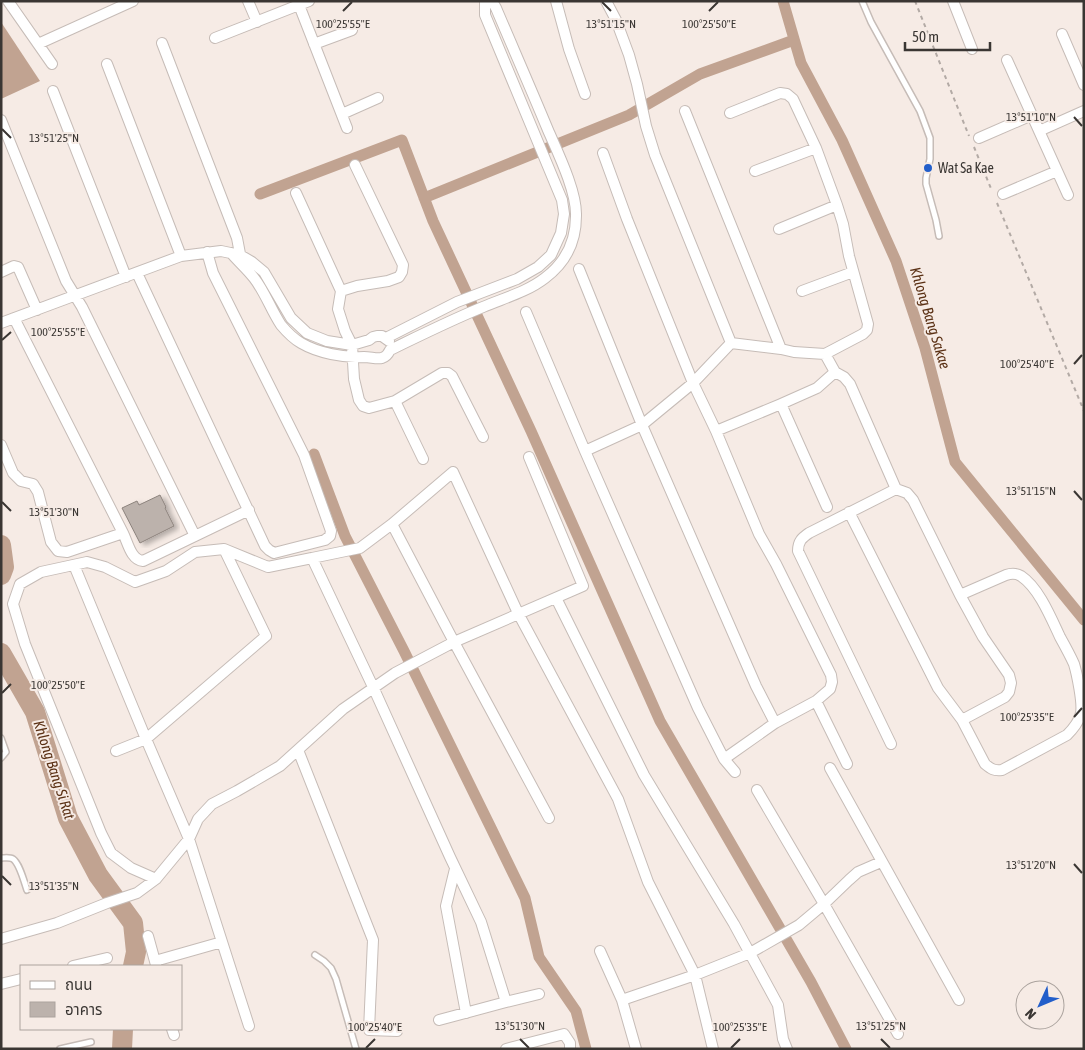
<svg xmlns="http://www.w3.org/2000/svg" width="1085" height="1050" viewBox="0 0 1085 1050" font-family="'Asap Condensed','Noto Sans Thai',sans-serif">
  <defs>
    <filter id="shadow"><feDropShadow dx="4.5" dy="2.5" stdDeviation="2.5" flood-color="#0004"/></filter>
  </defs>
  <rect width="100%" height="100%" fill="#f6ebe5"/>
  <path fill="#c1a391" d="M1,22l39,59 -39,18z"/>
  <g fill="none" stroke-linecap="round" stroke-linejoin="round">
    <path stroke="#c1a391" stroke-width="11" d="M783,1l18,62 41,77 54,121 29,87 30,114 129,158
      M260,194l142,-54 31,81 98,210 129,290 151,261 35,67
      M424,198l205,-83 71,-41 94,-34
      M314,454l31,82 59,115 87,177 34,70 14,59 37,54 10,38"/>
    <path stroke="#c1a391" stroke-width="20" d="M1,545l3,22 -3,8
      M1,653l34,59 33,106 30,57 35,48 3,29 -3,14
      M122,1049l1,-20"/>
  </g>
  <path fill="#bcb2ac" stroke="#8c837d" filter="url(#shadow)" d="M160,495l6,12 -1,1 9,18 -34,17 -18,-35 15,-7 2,4z"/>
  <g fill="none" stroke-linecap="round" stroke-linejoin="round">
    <defs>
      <path id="lane" d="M862,1l9,21 49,89 10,27v21l-4,19v6l10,36 3,16
        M1,738l5,14 -5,6
        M1,858c4,0 9,-1 12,1 7,5 11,23 14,31
        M315,955l9,6 7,7 5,11 20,70
        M60,1049l31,-7"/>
      <path id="street" d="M8,1l44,63
        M248,1l9,21
        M556,1l13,48 16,45
        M606,1l10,19 13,35 8,29 9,42 9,29 76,188
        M953,1l19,48
        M299,5l48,123
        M1062,34l22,51
        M215,38l94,-37
        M162,43l75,195 4,21
        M38,44l95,-43
        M314,44l38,-14
        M1007,60l61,135
        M107,64l74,192
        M53,91l73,186
        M685,111l96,238 13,3 31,2 38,-20 4,-4 1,-6 -19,-68 -6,-32 -6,-19 -21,-57 -23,-49 -6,-5 -7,-1 -50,20
        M342,114l36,-16
        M1,120l65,161 16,26 113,229
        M1039,131l45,-20
        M979,138l53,-23
        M603,153l24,66 66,164 23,48 43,103 17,30 55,111 1,7 -2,7 -14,12 -41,22 -51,36
        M355,165l48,100 -1,7 -3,5 -11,4 -31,5 -16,5 -3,18 7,22 7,14 2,34 5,21 4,6 6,2 26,-7 47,-28h6l4,3 31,61
        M755,171l61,-23
        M296,193l45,98
        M1003,194l54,-23
        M779,229l58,-24
        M231,253c7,8 16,16 23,25 11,14 17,32 27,47 5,6 13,14 20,18 17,10 43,15 63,14 11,0 20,6 26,-7 31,-15 61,-30 93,-43 21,-9 44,-15 62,-29 20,-15 31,-36 31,-62 1,-24 -18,-63 -28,-86 -17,-41 -35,-82 -52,-122l-4,-7
        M579,269l63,156 114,261 19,37
        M1,272l13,-6 4,1 19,43
        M137,273l128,273 4,4 5,3 51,-13 5,-4 1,-5 -27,-76 -91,-182 -6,-21
        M802,291l51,-19
        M526,312l59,139 113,257 26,51 11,13
        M14,318l109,215c5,10 8,27 20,28l106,-51
        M1,323l180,-67 40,-5 19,4 12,7 12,10 27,46 16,15 20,8 25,4 17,-5 4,-3 4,-1h5l7,5
        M386,338l71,-36 60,-23 21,-12 13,-12 10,-22 3,-19 -2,-14 -77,-185v-14
        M835,372l9,5 6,7 46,105 11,4 6,7 47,95 23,42 26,38 2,8 -2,9 -4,5 -43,23
        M395,401l28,58
        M781,404l46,103
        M716,431l65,-27 36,-16 18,-16 -10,-18
        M1,445l12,28 8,8 12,3 5,8 13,50 7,9 9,1 56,-19
        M585,451l57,-26 51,-42 38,-40 50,6
        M849,512l89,176 24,32 23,44c6,5 9,7 17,6l65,-35c6,-6 12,-13 14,-22 2,-10 -4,-39 -7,-49 -4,-9 -9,-18 -14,-27 -9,-19 -21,-49 -39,-61 -5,-3 -9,-3 -15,-1l-46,20
        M392,524l62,118 95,176
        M312,558l48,-10 32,-24 61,-52 65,141 100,186 30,83 47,93 18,74
        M74,565l72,174 43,100 60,187
        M556,598l88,177 90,149 44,81 5,34 4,10
        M816,701l31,63
        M891,744l-93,-193c0,-10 4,-13 11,-18l87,-44
        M298,750l75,190 -4,90 28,1
        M116,751l30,-12 120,-103 -42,-87
        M830,768l129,232
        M757,790l67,114 74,130
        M455,869l-9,37 20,107
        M156,879l-25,-11 -20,-15 -10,-20 -76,-189 -12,-40 7,-20 21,-12 46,-10 18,5 30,15 31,-11 29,-19 29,-3 44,18 44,-9 62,131 76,168 31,65 25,80
        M148,936l8,29
        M1,939l56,-16 50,-20 30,-10 19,-14 33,-40 9,-20 14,-15 25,-13 43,-25 63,-57 52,-36 59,-31 129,-56 -54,-129
        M600,951l22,49 14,49
        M155,961l67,-19
        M73,966l34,-8
        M1,984l20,-5
        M622,1000l73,-25 55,-22 49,-28 25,-21 25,-24 9,-8 23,-10
        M439,1020l67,-18 33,-8
        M172,1029l2,6
        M506,1049l58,-15 6,9v6"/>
    </defs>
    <use href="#lane" stroke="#c6bcb7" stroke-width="8"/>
    <use href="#street" stroke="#c6bcb7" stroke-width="12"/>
    <path stroke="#b3aaa5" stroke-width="2" stroke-dasharray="4 4" stroke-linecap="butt" d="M915,1l54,135
      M974,147l18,44
      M997,203l87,208"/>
    <use href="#lane" stroke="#fff" stroke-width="5"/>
    <use href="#street" stroke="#fff" stroke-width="10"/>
  </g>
  <path fill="none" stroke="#3a3633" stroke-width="2" d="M602,2l9,9M343,11l9,-9M709,11l9,-9M1074,117l8,9M2,129l9,9M2,340l9,-8M1074,364l8,-9M1074,491l8,9M2,502l9,9M2,693l9,-9M1074,717l8,-9M1074,864l8,9M2,876l9,9M520,1039l9,9M881,1039l9,9M366,1048l9,-9M731,1048l9,-9"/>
  <circle fill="#225eca" stroke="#f6ebe5" stroke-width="2" cx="928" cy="168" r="5"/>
  <g text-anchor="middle" stroke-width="4" stroke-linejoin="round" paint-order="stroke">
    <g font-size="14" fill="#3a3633" stroke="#f6ebe5" text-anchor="start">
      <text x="938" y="173">Wat Sa Kae</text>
    </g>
    <g font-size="15" font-style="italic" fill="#5a3014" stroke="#f6ebe5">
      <text transform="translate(930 318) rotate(73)" y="5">Khlong Bang Sakae</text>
      <text transform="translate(54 770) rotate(72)" y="5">Khlong Bang Si Rat</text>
    </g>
  </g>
  <g font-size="12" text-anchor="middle" fill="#3a3633" stroke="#f6ebe5" stroke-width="4" stroke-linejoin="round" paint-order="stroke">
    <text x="343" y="28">100°25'55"E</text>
    <text x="709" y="28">100°25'50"E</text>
    <text x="611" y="28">13°51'15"N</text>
    <text x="1031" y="121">13°51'10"N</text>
    <text x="54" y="142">13°51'25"N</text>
    <text x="58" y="336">100°25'55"E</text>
    <text x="1027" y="368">100°25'40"E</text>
    <text x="1031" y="495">13°51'15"N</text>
    <text x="54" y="516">13°51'30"N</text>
    <text x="58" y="689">100°25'50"E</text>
    <text x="1027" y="721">100°25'35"E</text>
    <text x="1031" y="869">13°51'20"N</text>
    <text x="54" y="890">13°51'35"N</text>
    <text x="520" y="1030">13°51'30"N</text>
    <text x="881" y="1030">13°51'25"N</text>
    <text x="375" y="1031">100°25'40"E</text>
    <text x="740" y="1031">100°25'35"E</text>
  </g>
  <rect width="1085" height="1050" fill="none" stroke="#3a3633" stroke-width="5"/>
  <rect x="20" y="965" width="162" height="65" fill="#f6ebe5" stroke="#aba39e"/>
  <rect x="30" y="981" width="25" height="8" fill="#ffffff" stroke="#aba39e"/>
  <text x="65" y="990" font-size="15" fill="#3a3633">ถนน</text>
  <rect x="30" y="1002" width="25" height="15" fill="#bcb2ac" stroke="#aba39e"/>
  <text x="65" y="1015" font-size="15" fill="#3a3633">อาคาร</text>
  <g transform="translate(1040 1005) rotate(226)"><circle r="24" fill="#f6ebe5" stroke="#aba39e"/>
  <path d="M0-4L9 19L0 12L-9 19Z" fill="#225eca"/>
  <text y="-8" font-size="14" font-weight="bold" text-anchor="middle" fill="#3a3633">N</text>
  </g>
  <path d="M905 42v8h85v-8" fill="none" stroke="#3a3633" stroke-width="2.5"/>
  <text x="912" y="42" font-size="15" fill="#3a3633" stroke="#f6ebe5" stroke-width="4" paint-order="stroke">50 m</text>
</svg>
